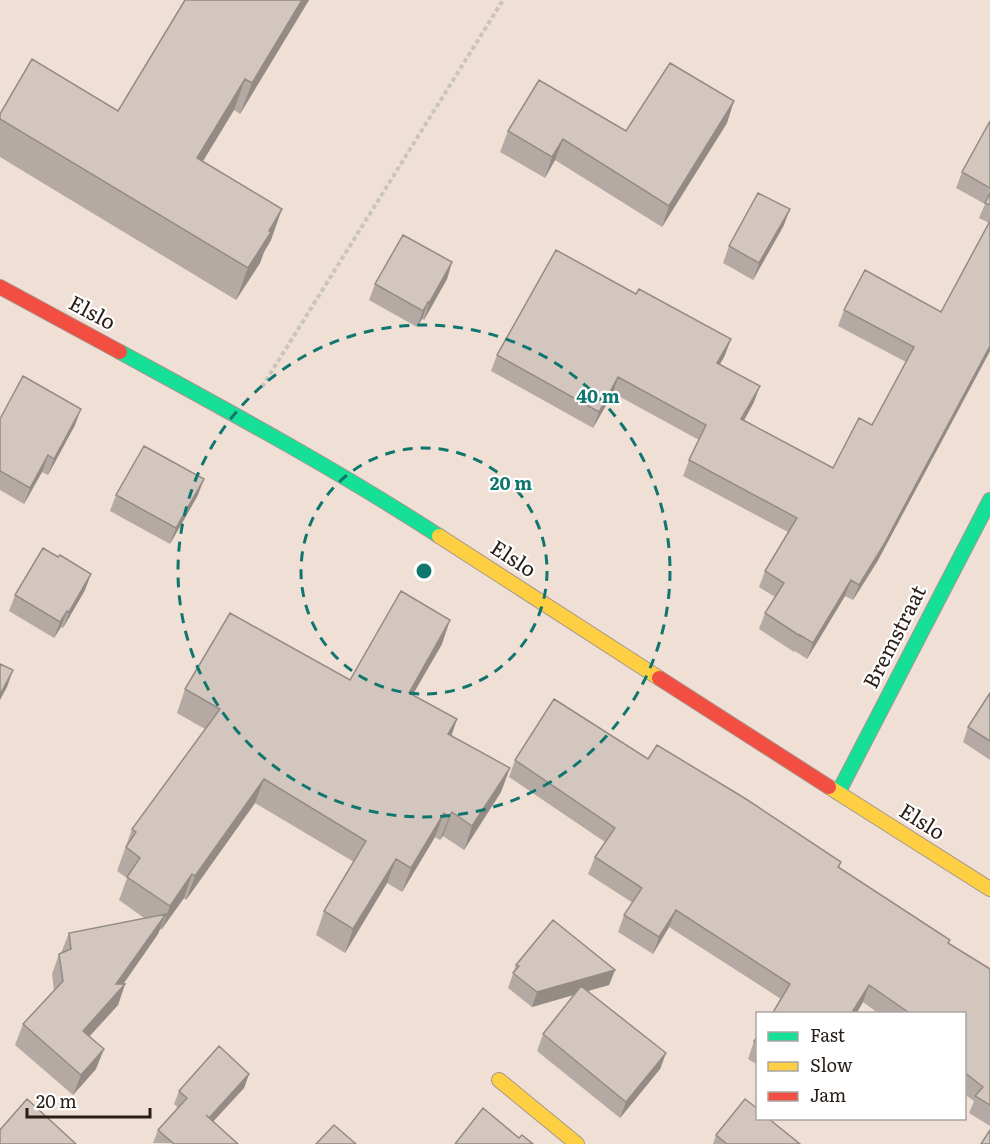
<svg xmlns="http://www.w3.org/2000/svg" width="990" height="1144" viewBox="0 0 990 1144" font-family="Literata,serif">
  <rect width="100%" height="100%" fill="#f0dfd4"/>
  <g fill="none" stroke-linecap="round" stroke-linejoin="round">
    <defs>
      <path id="fast" d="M120,352c108,59 216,117 319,184
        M838,793l152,-293"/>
      <path id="slow" d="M439,536l220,142
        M829,787l161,102
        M499,1080l78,64"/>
      <path id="jam" d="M0,287l120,65
        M659,678l170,109"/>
    </defs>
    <use href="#fast" stroke="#a3968f" stroke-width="16"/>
    <use href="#slow" stroke="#a3968f" stroke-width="16"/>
    <use href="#jam" stroke="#a3968f" stroke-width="16"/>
    <path stroke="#cac4c0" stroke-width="4" stroke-dasharray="4.5 3" stroke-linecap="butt" d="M262,387l241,-387"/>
    <use href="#fast" stroke="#16e098" stroke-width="14"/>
    <use href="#slow" stroke="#ffcf43" stroke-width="14"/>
    <use href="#jam" stroke="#f24e42" stroke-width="14"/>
  </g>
  <path fill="#b5aaa3" d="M185,0h124l-69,114 -6,-4 -31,51 68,79 -7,12 -4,11 -24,37 -236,-143v-43l118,-3z
    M990,121v230l-113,211 -24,38 -8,-4 -38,63 -12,-8 -1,1 -35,-23 6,-16 10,-16 -16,-10 6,-16 23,-39 -105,-56 6,-16 10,-20 -86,-47 -20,35 -102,-57 6,-16h228l-5,9 34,38 -10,18 89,48 39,-43 34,-63 -68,-36 6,-16 97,2 48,-89 -10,-5 6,-14 -29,-16 6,-16z
    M727,123l-65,104 -107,-67 -10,18 -45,-26 8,-21h118z
    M784,225l-31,55 -30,-17 6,-17z
    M452,262l-5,17 -23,41 -2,-1 -5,8 -48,-27 6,-16z
    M0,419l75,6 -27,50 -6,-3 -18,32 -24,-14z
    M116,495h82l-28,49 -60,-33z
    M85,590l-22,38 -2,-1 -7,11 -45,-27 6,-16z
    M442,644l-30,51 45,24 -6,16 50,57 -37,58 -21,-14 -3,4 -5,-3 -33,55 -15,-9 -42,70 -29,-18 8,-24 30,-49 -99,-59 -69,97 -2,-2 -23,32 -1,-1 -2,5 -35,50h2l-7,21 -29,32 7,32 -23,26 -58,-50 8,-21 31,-33 -2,-17 7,-20 2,-1 8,-20 75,-15 -25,-18 8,-22 -10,-7 15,-42 73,-100 -28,-16 8,-24 165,-9z
    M990,693v67l-27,-18 5,-15z
    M648,759l193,103 -2,6 111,72 -2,3 42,26v157l-21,-13 5,-12 -10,-7v-80h-85l-16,-12 -7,12h-84l9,-15 -112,-72 -16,27 -35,-22 6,-17 9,-12 -45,-29 7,-17 10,-15 -96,-65 6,-17z
    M516,965l99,5 -6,15 -22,6 79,62 -6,16 -40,49 -83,-67 6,-17 32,-40 -43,13 -24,-19z
    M758,1036v29l-10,-6 6,-18z
    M249,1074l-5,14 -31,34 25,22 -85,-1 5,-13 20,-22 -4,-4 5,-13z
    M716,1135l84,9h-87z"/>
  <path fill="#948b85" d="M302,0h7l-69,114 12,-31z
    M245,79l-11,31 -48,79 11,-31z
    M734,101l-7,22 -65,104 7,-21z
    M563,139l-8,21 -10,18 7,-21z
    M282,209l-11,31 -7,12 -4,11 -24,37 12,-32z
    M790,209l-6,16 -31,55 6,-17z
    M452,262l-5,17 -23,41 5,-17z
    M428,302l-6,17 -5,8 6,-16z
    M731,339l-6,16 -13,24 5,-16z
    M990,346v5l-113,211 -24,38 6,-15z
    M618,377l-5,16 -20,35 6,-16z
    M760,386l-6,16 -18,33 5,-16z
    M81,409l-6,16 -27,50 6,-16z
    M48,455l-6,17 -18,32 6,-16z
    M204,479l-6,16 -28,49 6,-16z
    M91,574l-6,16 -22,38 6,-16z
    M851,580l-6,16 -38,63 6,-16z
    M67,611l-6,16 -7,11 6,-16z
    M450,620l-8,24 -42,73 9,-24z
    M13,670l-6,17 -7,13v-5z
    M457,719l-8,24 -1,-9z
    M510,768l-9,24 -37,58 8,-24z
    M264,779l-9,24 -69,97 9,-24z
    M452,812l-9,24 -3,4 9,-23z
    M444,813l-9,24 -33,55 9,-24z
    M396,859l-9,24 -42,70 8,-24z
    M192,874l-8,24 -23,32 9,-24z
    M676,910l-7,17 -16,27 6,-17z
    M166,914l-8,20 -43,62 10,-12 -7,21 -43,47 8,-21z
    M615,970l-6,15 -77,22 5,-15z
    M869,985l-6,17 -7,12h-5z
    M104,1049l-8,20 -23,26 8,-20z
    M666,1053l-6,16 -40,49 6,-16z
    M249,1074l-5,14 -40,43 5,-13z"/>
  <path fill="#d3c6be" stroke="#948b85" stroke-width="1.5" d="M185,0h117l-50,83 -7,-4 -48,79 85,51 -13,22 2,1 -23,36 -248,-149v-5l32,-55 86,52z
    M670,63l64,38 -65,105 -106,-67 -11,18 -44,-26 31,-51 87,51z
    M990,121v67l-28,-16z
    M758,193l32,16 -31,54 -30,-17z
    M990,193v12l-5,-2z
    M990,221v125l-107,200 -24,39 -8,-5 -38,63 -13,-8v1l-35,-23 19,-30 -19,-12 32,-53 -108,-58 17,-35 -88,-48 -19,35 -102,-57 59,-105 80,44 3,-5 92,50 -14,24 43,23 -19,33 92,49 26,-50 13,7 42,-78 -70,-37 21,-40 76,42z
    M403,235l49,27 -23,41 -1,-1 -5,9 -48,-27z
    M23,376l58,33 -27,50 -6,-4 -18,33 -30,-17v-52z
    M144,446l60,33 -28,49 -60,-33z
    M43,548l15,9 2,-2 31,19 -22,38 -2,-1 -7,11 -45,-27z
    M401,591l49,29 -41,73 48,26 -9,15 62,34 -38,58 -20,-14 -3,5 -5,-4 -33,55 -15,-9 -43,70 -29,-18 42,-70 -102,-62 -69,97 -3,-2 -22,32 -43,-29 13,-19 -14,-11 10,-15 -4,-3 88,-120 -35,-20 45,-76 120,67z
    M0,664l13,6 -13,25z
    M990,693v48l-22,-14z
    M554,699l94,60 9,-14 89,54 95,63 -3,5 112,73 -2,3 42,26v136l-15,-9 8,-9 -19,-15v-58h-53l-42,-29 -18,29h-79l18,-30 -114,-74 -17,27 -35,-22 18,-27 -47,-31 20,-29 -100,-68z
    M166,914l-50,70h9l-42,47 21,18 -23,26 -58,-51 40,-43 -4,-27 12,-5 -2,-16z
    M553,920l62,50 -78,22 -24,-19 6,-7 -3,-1z
    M581,986l85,67 -40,49 -83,-68z
    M758,1036v8l-4,-3z
    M219,1046l30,28 -40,44 -3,-3 32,29h-64l-16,-14 29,-32 -8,-7z
    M27,1099l49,45h-76v-14z
    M745,1099l13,10v10h11l31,25h-73l-11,-9z
    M483,1108l36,30 3,-3 11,9h-78z
    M334,1125l22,19h-40z
    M990,1130v14h-9z"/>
  <g fill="none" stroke="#0f766e" stroke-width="3" stroke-dasharray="10 8">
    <circle cx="424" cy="571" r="123"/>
    <circle cx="424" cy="571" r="246"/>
  </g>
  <g text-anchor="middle" stroke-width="4.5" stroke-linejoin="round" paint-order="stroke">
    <g font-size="21" fill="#291e17" stroke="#fff">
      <text transform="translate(92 313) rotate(28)" y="7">Elslo</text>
      <text transform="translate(513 559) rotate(33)" y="7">Elslo</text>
      <text transform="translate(895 637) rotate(-63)" y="7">Bremstraat</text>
      <text transform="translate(922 822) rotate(32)" y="7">Elslo</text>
    </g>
  </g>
  <circle cx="424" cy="571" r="9" fill="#0f766e" stroke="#fff" stroke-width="3"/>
  <g font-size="18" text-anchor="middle" font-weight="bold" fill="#0f766e" stroke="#fff" stroke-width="4.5" stroke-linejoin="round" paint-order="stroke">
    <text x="598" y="403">40 m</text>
    <text x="511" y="490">20 m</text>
  </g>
  <rect x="756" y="1012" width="210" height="108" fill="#ffffff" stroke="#a9a5a2" stroke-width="1.5"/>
  <rect x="768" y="1032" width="30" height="9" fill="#16e098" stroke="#a9a5a2" stroke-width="1.5"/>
  <text x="810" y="1042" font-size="18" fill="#291e17">Fast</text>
  <rect x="768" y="1062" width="30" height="9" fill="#ffcf43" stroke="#a9a5a2" stroke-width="1.5"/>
  <text x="810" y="1072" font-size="18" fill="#291e17">Slow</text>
  <rect x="768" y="1092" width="30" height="9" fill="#f24e42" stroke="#a9a5a2" stroke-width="1.5"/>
  <text x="810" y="1102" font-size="18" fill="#291e17">Jam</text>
  <path d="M27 1108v9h123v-9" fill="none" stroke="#291e17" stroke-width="3"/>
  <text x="36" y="1108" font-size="18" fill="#291e17" stroke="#ffffff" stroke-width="4.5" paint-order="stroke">20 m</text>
</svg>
